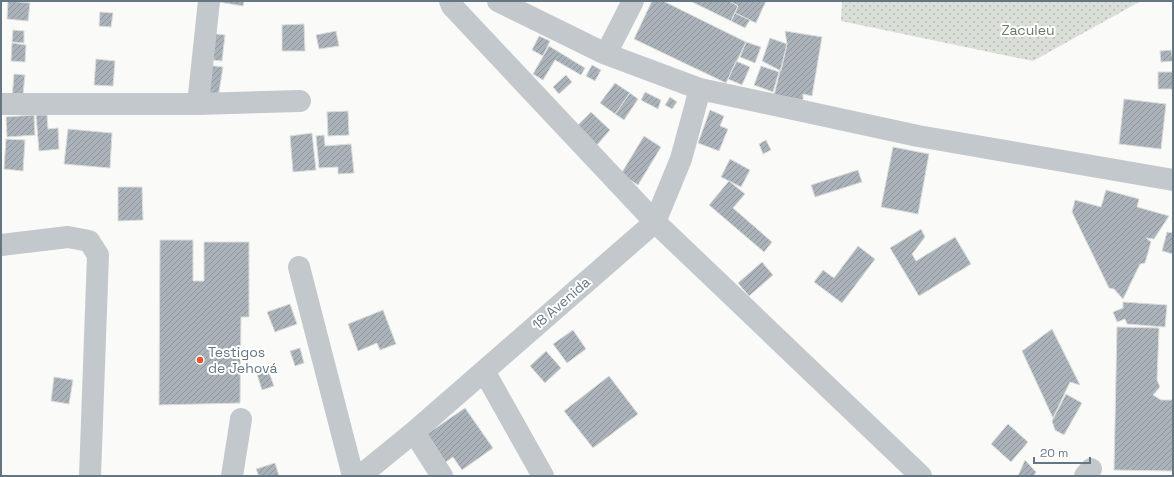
<svg xmlns="http://www.w3.org/2000/svg" width="1174" height="477" viewBox="0 0 1174 477" font-family="'Space Grotesk',sans-serif">
  <defs>
    <pattern id="park-dots" width="8" height="8" patternUnits="userSpaceOnUse"><rect width="8" height="8" fill="#dadfd7"/><path d="M2 2h.1M6 6h.1" fill="none" stroke="#b4b9b4" stroke-width="1.8" stroke-linecap="round"/></pattern>
    <pattern id="building-hatch" width="6" height="6" patternUnits="userSpaceOnUse"><rect width="6" height="6" fill="#aab3b9"/><path d="M-1 1l2-2M0 6l6-6M5 7l2-2" fill="none" stroke="#8e969c"/></pattern>
  </defs>
  <rect width="100%" height="100%" fill="#fafaf8"/>
  <path fill="url(#park-dots)" d="M842,1h299l-108,60 -192,-40z"/>
  <path fill="url(#building-hatch)" stroke="#dcdcda" d="M8,1l22,2 -2,18 -21,-2z
    M213,1h31l-1,5z
    M652,1h11l83,41 -20,41 -92,-44z
    M690,1h39l9,5 -7,15z
    M729,1h37l-10,22 -21,-10 3,-7z
    M100,12l13,1 -2,14 -12,-1z
    M735,13l15,7 -5,8 -14,-7z
    M304,24l1,27h-23v-26z
    M13,30l11,1v12l-12,-1z
    M336,31l3,15 -20,3 -3,-14z
    M785,31l37,6 -10,59 -9,-2v6l-29,-5 13,-51z
    M207,33l18,2 -3,26 -18,-2z
    M539,36l11,5 -7,15 -11,-6z
    M770,38l17,6 -6,27 -19,-10z
    M746,42l15,5 -6,16 -15,-6z
    M12,43l14,2 -1,17 -14,-1z
    M549,46l36,22 -4,7 -26,-15 -12,20 -10,-6z
    M1171,50l2,11 -12,1 -1,-11z
    M96,59l19,2 -2,25 -19,-1z
    M736,61l14,6 -8,18 -14,-6z
    M206,65l17,2 -5,31 -16,-3z
    M592,65l9,5 -6,11 -9,-5z
    M761,66l18,6 -6,20 -19,-7z
    M1158,72h15v17h-15z
    M14,74l11,1 -2,19 -11,5z
    M566,75l6,7 -13,12 -6,-7z
    M615,83l15,10 -15,21 -15,-11z
    M645,92l16,8 -3,9 -17,-9z
    M630,93l8,6 -14,21 -9,-6z
    M670,97l7,5 -5,7 -7,-4z
    M1124,99l42,5 -5,45 -42,-5z
    M710,110l14,6 -4,10 8,3 -9,22 -21,-8z
    M348,111l1,24 -21,1 -1,-24z
    M591,112l19,18 -13,15 -20,-19z
    M34,115l1,20 -28,2 -1,-20z
    M36,115h11l1,14 10,-1 1,21 -20,2z
    M68,129l44,4 -2,35 -46,-4z
    M312,133l4,37 -23,2 -3,-36z
    M324,135l1,11 26,-2 3,29 -16,1v-7l-19,1 -3,-32z
    M644,136l17,11 -23,38 -17,-11z
    M6,139l19,1 -2,31 -19,-2z
    M766,140l5,10 -8,4 -4,-10z
    M893,147l36,7 -11,60 -37,-7z
    M730,159l20,11 -9,17 -20,-10z
    M858,170l4,12 -47,15 -4,-12z
    M729,181l16,13 -12,14 39,34 -8,10 -55,-47z
    M118,187h24l1,33 -25,1z
    M1106,190l33,9 -2,8 32,9 -15,23 -8,-1 5,4 -6,21 -5,1 -17,35 -9,-10 -5,-1 -37,-76 3,-12 26,7z
    M921,229l4,8 -13,17 4,7 39,-24 16,27 -52,32 -29,-48z
    M1167,232l6,1v21l-11,-3z
    M160,240h33v41h11v-39h45v75h-8l-1,86 -81,2z
    M858,246l17,13 -33,44 -28,-21 9,-12 11,8z
    M762,262l11,13 -24,21 -11,-13z
    M1123,302l44,3 -2,22 -38,-3 -2,-5 -8,3 -4,-10 10,-4z
    M290,304l7,20 -22,8 -8,-20z
    M383,310l13,34 -16,6 -3,-7 -19,8 -10,-27z
    M1117,327l42,1 -2,52 3,7 -7,8 8,5h12v71l-59,-1z
    M1052,329l28,56 -10,-3 -17,36 -31,-67z
    M573,330l13,19 -19,14 -14,-19z
    M300,348l4,15 -9,3 -5,-15z
    M546,351l15,17 -16,15 -15,-17z
    M267,367l7,19 -12,4 -6,-19z
    M609,376l29,38 -45,34 -29,-37z
    M54,377l19,3 -4,24 -18,-3z
    M1066,394l16,9 -18,32 -9,-5 -3,-9z
    M465,408l28,40 -31,22 -9,-13 -10,7 -19,-28z
    M1008,424l20,18 -17,20 -20,-18z
    M1025,460l11,12 -2,4h-16z
    M275,463l4,13h-20l-3,-7z"/>
  <g fill="none" stroke-linecap="round" stroke-linejoin="round">
    <path stroke="#c3c8cc" stroke-width="22" d="M450,1l2,5 203,216 266,254
      M498,1l108,53 94,35 218,47 255,44
      M606,54l27,-53
      M1,104h197l11,-103
      M198,104l102,-3
      M1,245l67,-8 21,4 9,14 -8,221
      M299,267l54,209
      M484,371l59,105
      M414,432l28,44
      M232,476l9,-57
      M360,476l54,-44 241,-210 26,-63 19,-70
      M1085,476l6,-7"/>
  </g>
  <circle fill="#e4572e" stroke="#fff" stroke-width="1.5" cx="200" cy="360" r="4"/>
  <g text-anchor="middle" stroke-width="4" stroke-linejoin="round" paint-order="stroke">
    <g font-size="14" fill="#687a64" stroke="#fff">
      <text x="1028" y="35">Zaculeu</text>
    </g>
    <g font-size="14" fill="#657683" stroke="#fff">
      <text transform="translate(561 303) rotate(-41)" y="5">18 Avenida</text>
    </g>
    <g font-size="14" fill="#657683" stroke="#fff" text-anchor="start">
      <text x="208" y="357">Testigos<tspan x="208" dy="16">de Jehová</tspan></text>
    </g>
  </g>
  <rect width="1174" height="477" fill="none" stroke="#657683" stroke-width="4"/>
  <path d="M1034 457v6h56v-6" fill="none" stroke="#657683" stroke-width="2"/>
  <text x="1040" y="457" font-size="12" fill="#657683" stroke="#ffffff" stroke-width="3" paint-order="stroke">20 m</text>
</svg>
